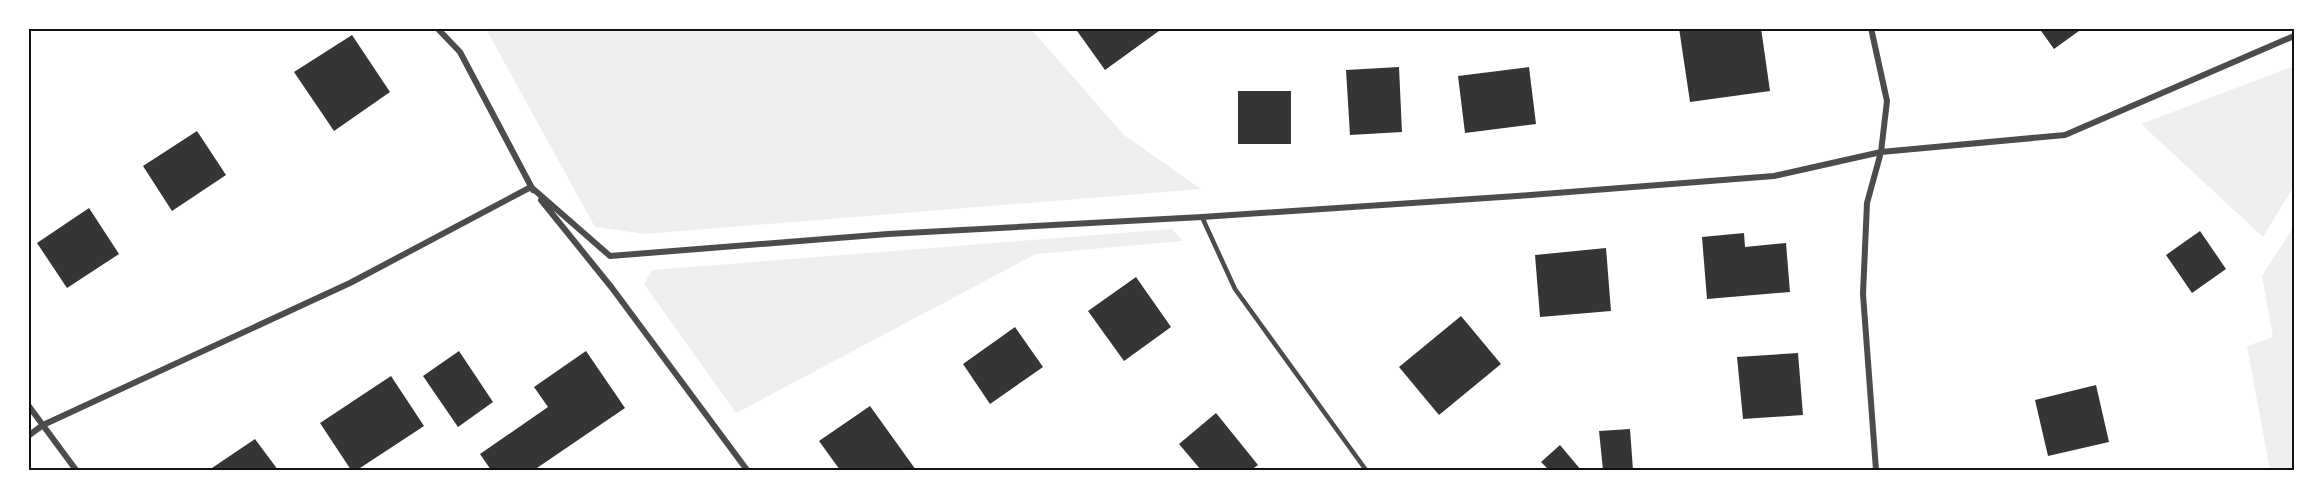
<svg xmlns="http://www.w3.org/2000/svg" width="2323" height="499" viewBox="0 0 2323 499" font-family="Rubik,sans-serif">
  <rect width="100%" height="100%" fill="#fff"/>
  <path fill="#eee" d="M486,29h545l93,106 77,54 -556,45 -50,-7z
    M2294,66v120l-31,51 -122,-113z
    M2294,226v244h-24l-23,-124 26,-9 -11,-61z
    M1172,229l11,12 -147,13 -300,159 -92,-129 8,-14z"/>
  <path fill="#353535" d="M1075,28h88l-58,42z
    M1679,28h82l9,63 -80,11z
    M2039,28h44l-29,21z
    M352,35l38,57 -56,39 -40,-59z
    M1399,67l3,65 -52,3 -4,-65z
    M1529,67l7,57 -71,9 -7,-57z
    M1238,91h53v53h-53z
    M197,131l29,44 -54,36 -29,-45z
    M89,208l30,46 -52,34 -30,-45z
    M2200,231l26,38 -34,24 -26,-38z
    M1744,233l1,14 41,-4 4,49 -83,7 -5,-62z
    M1606,248l5,63 -71,6 -5,-62z
    M1136,277l35,50 -47,34 -36,-50z
    M1461,316l40,48 -62,51 -40,-48z
    M1015,327l28,40 -53,37 -27,-40z
    M459,351l34,51 -35,25 -35,-51z
    M586,351l39,57 -91,62h-43l-11,-16 68,-47 -14,-20z
    M1798,353l5,62 -60,4 -6,-62z
    M391,376l33,50 -67,44h-6l-31,-47z
    M2096,385l13,57 -61,14 -13,-56z
    M870,406l46,64h-76l-21,-29z
    M1216,413l42,52 -7,5h-50l-22,-26z
    M1630,429l3,41h-30l-4,-39z
    M255,439l23,31h-69z
    M1560,445l21,25h-32l-8,-8z"/>
  <g fill="none" stroke-linecap="round" stroke-linejoin="round">
    <path stroke="#4c4c4c" stroke-width="4.5" d="M1202,217l33,72 131,181"/>
    <path stroke="#4c4c4c" stroke-width="6" d="M437,28l23,24 73,138
      M1871,28l16,73 -6,51 -14,51 -4,91 13,176
      M541,200l71,88 135,182
      M28,405l48,65
      M28,436l15,-11 307,-142 181,-96 79,69 278,-22 314,-17 315,-21 257,-20 107,-24 184,-17 229,-99"/>
  </g>
  <rect width="2323" height="499" fill="none" stroke="#ffffff" stroke-width="60"/>
  <rect x="30" y="30" width="2263" height="439" fill="none" stroke="#111" stroke-width="2"/>
</svg>
